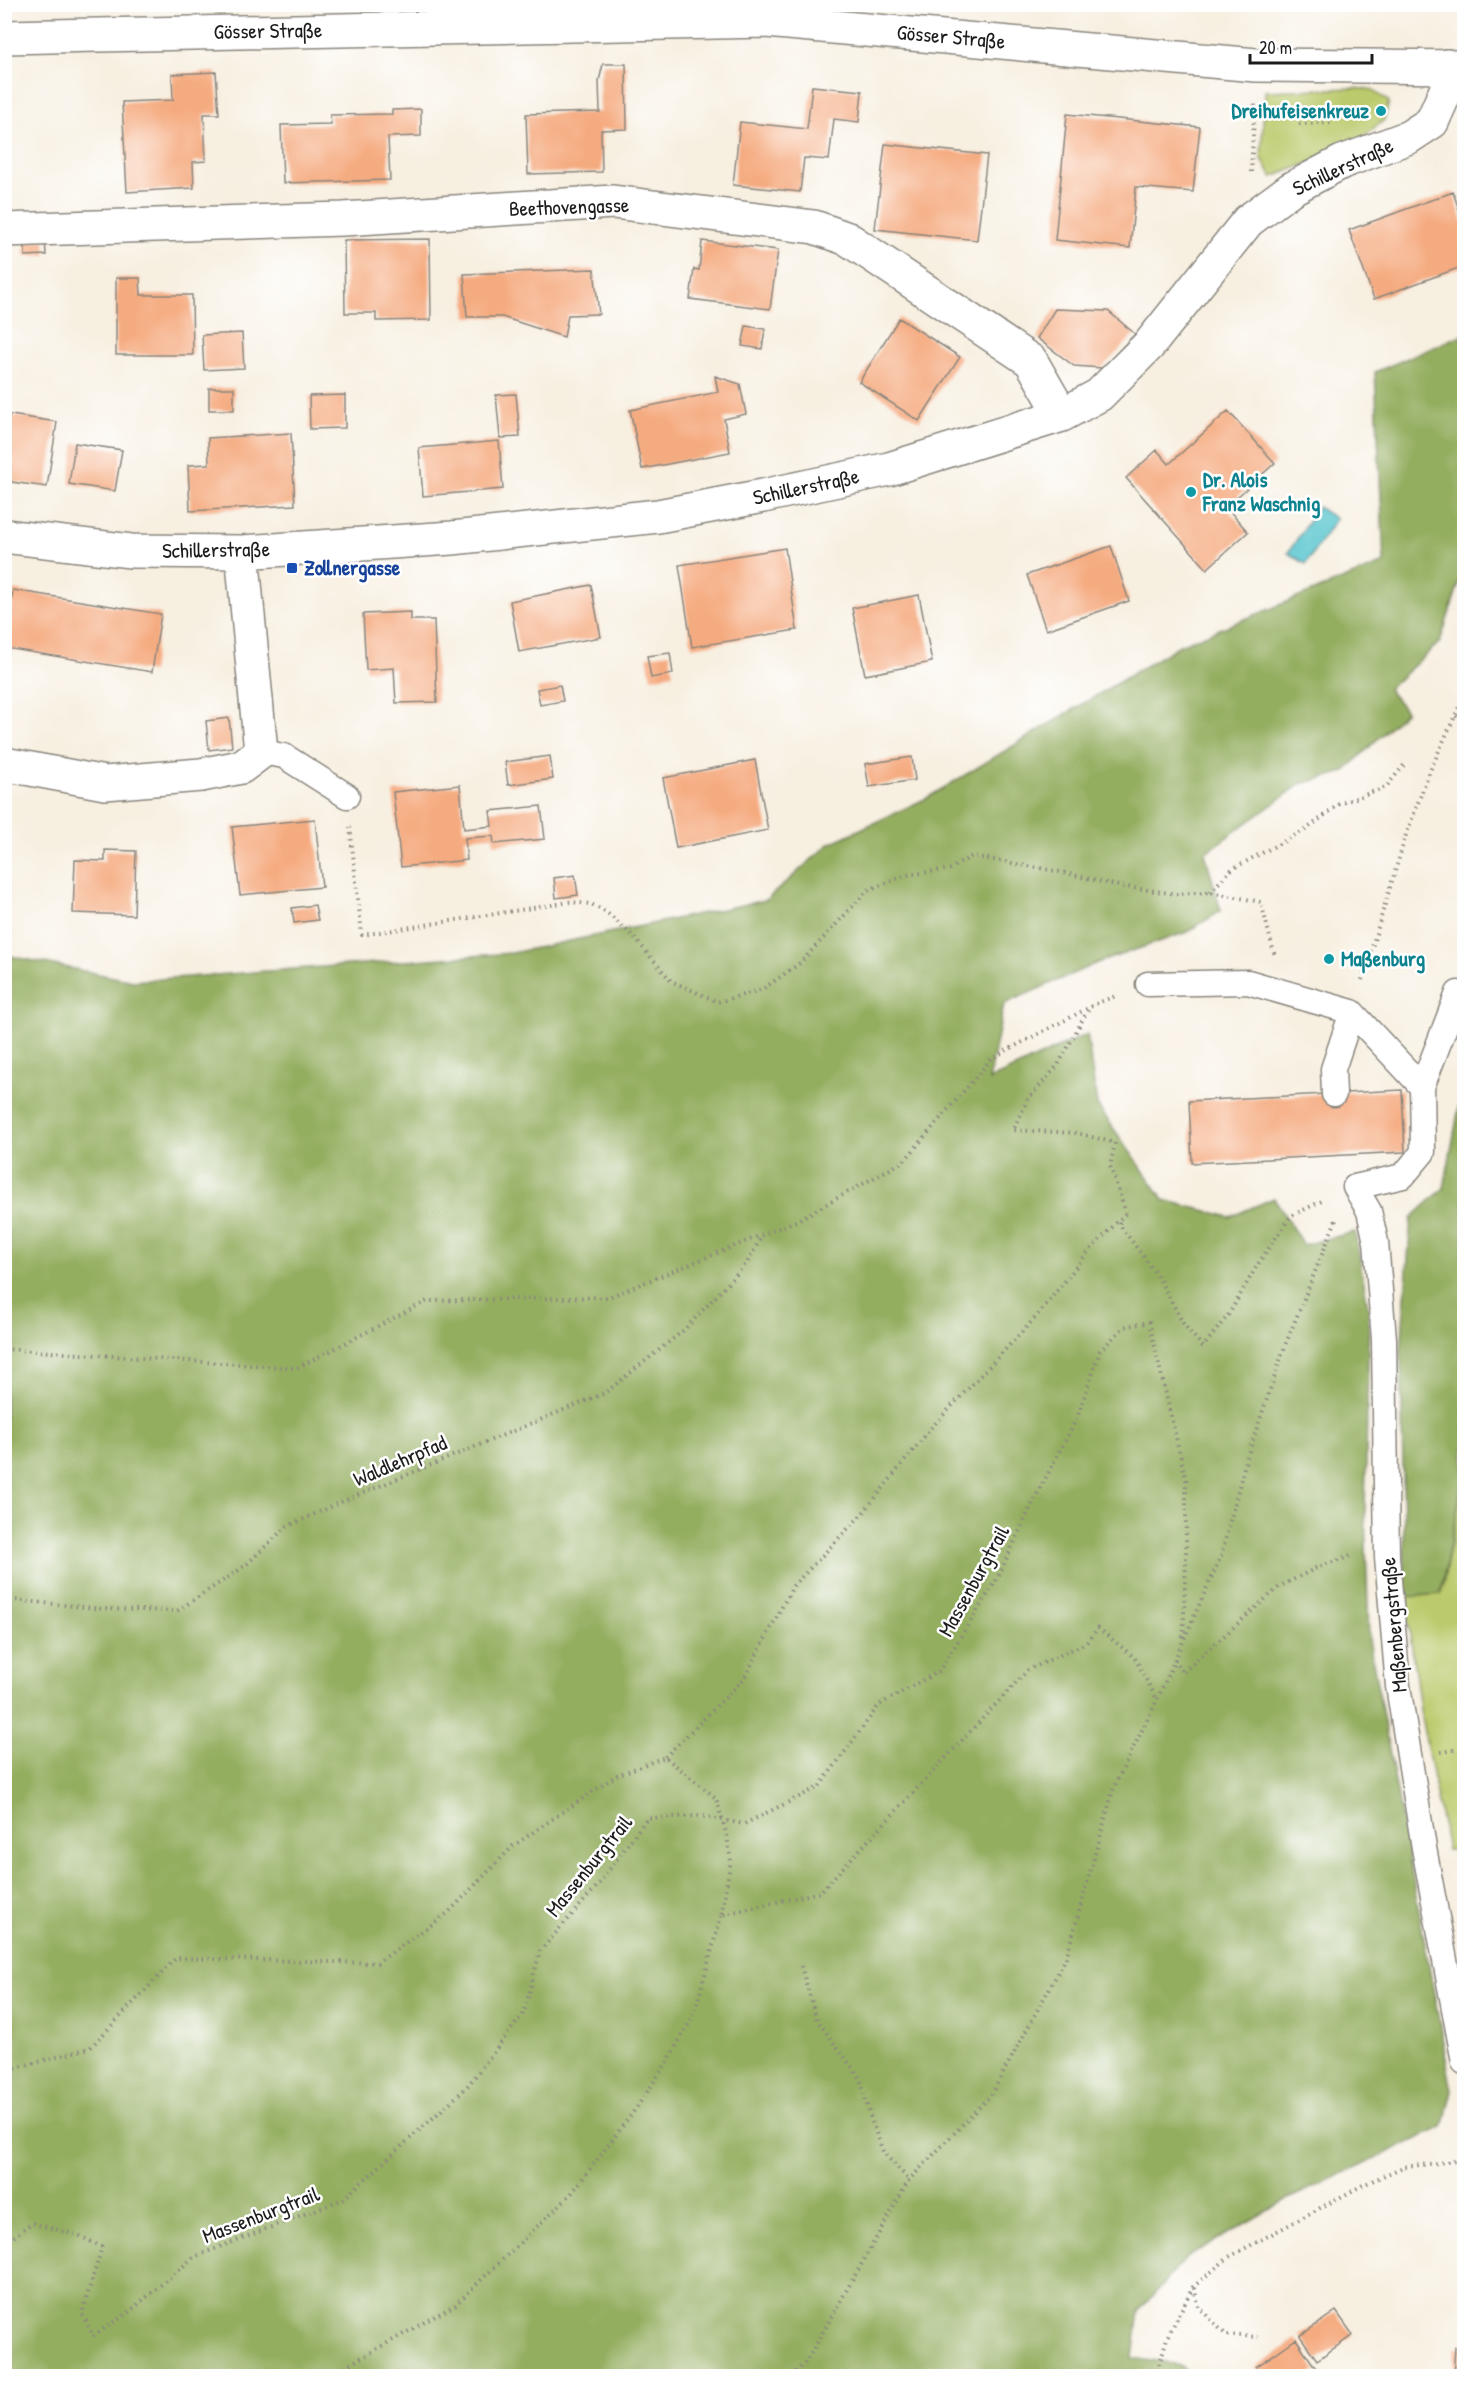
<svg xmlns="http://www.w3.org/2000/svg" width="1469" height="2381" viewBox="0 0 1469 2381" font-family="'Patrick Hand',sans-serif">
  <rect width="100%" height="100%" fill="#fff"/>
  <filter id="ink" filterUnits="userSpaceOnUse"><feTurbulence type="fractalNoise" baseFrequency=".0167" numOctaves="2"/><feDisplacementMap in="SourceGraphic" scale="12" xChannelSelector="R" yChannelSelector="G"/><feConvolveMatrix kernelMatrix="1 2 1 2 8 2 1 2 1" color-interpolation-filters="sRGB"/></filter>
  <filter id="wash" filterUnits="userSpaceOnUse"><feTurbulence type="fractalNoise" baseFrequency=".008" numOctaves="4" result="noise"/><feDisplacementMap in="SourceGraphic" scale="24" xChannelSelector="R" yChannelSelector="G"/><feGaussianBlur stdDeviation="1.35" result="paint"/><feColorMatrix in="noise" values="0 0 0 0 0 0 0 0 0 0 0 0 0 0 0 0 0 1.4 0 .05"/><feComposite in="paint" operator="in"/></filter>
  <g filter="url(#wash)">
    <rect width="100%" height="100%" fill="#f7efe0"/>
    <path fill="#bbca6c" stroke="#6c7344" stroke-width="1.5" d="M1355,88l18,2 16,12 -5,18 -24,20 -22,12 -66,25 -11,-20 4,-66z
      M1464,1477v373h-17l-26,-133 -16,-120 36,-3z"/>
    <path fill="#94ae60" stroke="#58653e" stroke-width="1.5" d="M1464,334v234l-24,74 -52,47 18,22 -62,61 -43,12 -96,69 16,58 -34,21 -90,31 -93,41 -15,76 98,-46 10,71 67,95 66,17 44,-19 29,47 52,-13 14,80 -4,200 4,128 83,451 -9,36 -157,73 -99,57 -48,54 -6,47 49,8 11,10h-1188v-1421l128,26 379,-28 254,-53 63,-56 98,-46 253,-153 204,-82 -9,-191z
      M1464,1081v396l-24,117 -35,3 -4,-246 10,-133 33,-30z"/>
    <path fill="#58c5ce" stroke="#3a7075" stroke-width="1.5" d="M1318,507l18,12 -30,45 -18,-11z"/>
    <g id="blocks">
      <path fill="#f5ab80" d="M603,64h23l1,65 -26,1 1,42 -74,2 -2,-60 74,-2 -1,-31z
        M216,72l3,42h-15l2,47 -13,1 1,26 -67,4 -5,-90 51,-2 -1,-26z
        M812,86l50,5 -3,31 -25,-3 -5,41 -25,-2 -4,34 -67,-7 7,-63 67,7z
        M421,109v27l-33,1 2,43 -107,3 -2,-58 50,-1 -1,-9 62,-1v-4z
        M1067,114l133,13 -7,65 -57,-5 -6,61 -75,-8z
        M885,144l102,11 -10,85 -102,-11z
        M1453,192l11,32v42l-90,33 -25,-69z
        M430,239l1,81 -55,1v-8h-31l-1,-73z
        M45,240l1,15 -21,1v-15z
        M702,241l76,9 -8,59 -80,-10 4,-30 5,1z
        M594,269l5,45 -31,1 -4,22 -62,-20h-35l-3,-43z
        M116,278h24l1,17h51l1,60h-77z
        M1055,309l53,2 27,23 -33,34 -28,-2 -37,-28z
        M899,318l61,39 -41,64 -60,-39z
        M746,326l19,3 -3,20 -20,-3z
        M242,333l2,35 -40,2 -2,-35z
        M715,376l25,8 6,30 -22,5 6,33 -88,17 -12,-59 88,-18z
        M209,388h25v22h-25z
        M516,394l4,43 -20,1 -4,-43z
        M345,395v33l-35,1 -1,-33z
        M1228,411l47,52 -49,44 22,25 -41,37 -81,-91 31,-28 12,14z
        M4,414l53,8 -10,65 -43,-6z
        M291,433l4,72 -105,6 -2,-46 21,-1 -1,-26z
        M499,441l4,48 -80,7 -4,-48z
        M75,443l47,7 -7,41 -46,-7z
        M1111,546l18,55 -83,29 -19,-55z
        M785,548l12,82 -105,17 -13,-82z
        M591,585l10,52 -82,15 -9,-51z
        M13,590l148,24 -9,58 -147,-24z
        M919,595l13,67 -67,13 -13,-67z
        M411,612v8h23l3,82 -41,1 -2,-35 -28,2 -3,-56z
        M670,653l3,21 -22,4 -4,-22z
        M560,685l3,16 -23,4 -3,-16z
        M229,718l3,29 -23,3 -3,-29z
        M550,756l3,23 -45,6 -3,-23z
        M912,757l3,23 -46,7 -4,-23z
        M755,760l13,70 -92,18 -13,-70z
        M460,785l4,44 28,-3 -2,-15 51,-5 4,33 -51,5 -1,-8 -28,2 2,22 -66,7 -8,-75z
        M315,819l7,68 -82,8 -8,-68z
        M105,850l31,1 -2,64 -61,-2 2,-53 30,1z
        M575,875l3,20 -22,3 -2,-20z
        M315,905l3,15 -24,3 -2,-15z
        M1402,1090l3,62 -213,11 -3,-62z
        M1336,2311l17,24 -36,25 -17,-24z
        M1296,2339l21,31 -10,6h-44l-7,-9z
        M1455,2347l9,1v28h-11z"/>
    </g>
  </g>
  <g filter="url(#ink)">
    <use href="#blocks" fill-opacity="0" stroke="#8a867e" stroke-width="1.5"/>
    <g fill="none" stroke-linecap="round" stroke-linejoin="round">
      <defs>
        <path id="lane" d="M261,752l23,4 63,40
          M1148,984l100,-2 104,30 70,75 1,65 -20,24 -48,11 14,24 7,31 8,97 3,218 11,129 26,162 40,214
          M1422,1087l36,-94
          M1334,1094l-1,-25 19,-57"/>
        <path id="street" d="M4,37l762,-16 490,44 208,2
          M4,230l339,-11 270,-17 201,25 34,12 183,122 31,54
          M4,536l127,15 111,1 210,-14 206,-22 105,-20 126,-27 173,-54 37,-20 50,-50 99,-124 43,-32 51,-27 67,-25 23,-15 15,-34v-22
          M4,764l101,19 96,-8 40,-8 20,-15 -19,-200"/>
      </defs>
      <use href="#lane" stroke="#8a867e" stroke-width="27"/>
      <use href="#street" stroke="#8a867e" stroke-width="36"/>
      <path stroke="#8a867e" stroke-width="4" stroke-dasharray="1.5 4.5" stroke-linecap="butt" d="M1299,124l36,-1
        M1251,172l4,-71
        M1456,716l8,10
        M350,827l12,108 208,-33 21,2 16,9 26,23 38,45 47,21 45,-13 37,-26 68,-73 39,-15 43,-6 22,-13 89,16 58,14 58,8 33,-2 51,10 14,55
        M1210,892l22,-23 75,-40 32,-25 47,-17 18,-22
        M1362,980l44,-145 23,-62 35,-77
        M1088,1010l-30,55 -30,34 -15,31 64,3 38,10 -5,23 16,47
        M1120,1222l-1,2 38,51 27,50 19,22 26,-33 29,-50 33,-48 33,-16
        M4,1349l293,19 130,-67 182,-4 187,-76 108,-60 88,-103 108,-56 18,-7
        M4,1599l100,10 73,2 68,-45 41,-39 60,-27 259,-107 79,-63 63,-67 15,-27
        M1174,1659l8,14 97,-86 37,-19 37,-13
        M1441,1752l14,-2
        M665,1757l79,-78 49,-93 70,-73 68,-85 105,-111 52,-65 39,-40
        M801,1966l16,54 43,58 9,35 14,39 26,28
        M4,2071l86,-23 86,-90 201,5 71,-50 65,-67 104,-71 48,-18 51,41 11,38 4,25 -10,54 99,-23 208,-222 58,-27 12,-15 37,30 22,42
        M4,2244l28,-21 48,13 22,11 -20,66 11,23 36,-24 65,-55 149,-58 123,-111 58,-75 16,-62 58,-66 49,-67 54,-2 43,8 75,-37 60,-82 60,-34 57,-90 37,-79 44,-84 23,-67 24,-24 25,-5 37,158v80l-3,79
        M1194,2288l5,19 27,28 32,2
        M329,2376l126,-71 116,-111 66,-87 31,-46 26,-47 27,-98
        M791,2376l15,-14 103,-182 82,-85 75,-137 48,-171 43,-87 64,-144 25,-96 40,-117 50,-123
        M1156,2376l11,-38 26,-51 36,-30 134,-72 40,-18 61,-7"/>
      <use href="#lane" stroke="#fff" stroke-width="24"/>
      <use href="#street" stroke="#fff" stroke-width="33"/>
    </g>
  </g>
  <g fill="#0f9aa8" stroke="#fff" stroke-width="2">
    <circle cx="1381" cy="111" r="6"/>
    <circle cx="1191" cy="492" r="6"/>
    <circle cx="1329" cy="959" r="6"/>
  </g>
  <rect fill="#1a4fb4" stroke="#fff" stroke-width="2" x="286" y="562" width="12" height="12" rx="3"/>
  <g text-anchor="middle" stroke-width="5" stroke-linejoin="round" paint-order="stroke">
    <g font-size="21" fill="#1c1c1c" stroke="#fff">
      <text transform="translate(268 31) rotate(-1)" y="7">Gösser Straße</text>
      <text transform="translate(951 37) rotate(5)" y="7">Gösser Straße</text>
      <text transform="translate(1343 167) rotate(-25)" y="7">Schillerstraße</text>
      <text transform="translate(569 207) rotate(-2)" y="7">Beethovengasse</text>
      <text transform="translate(806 487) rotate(-12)" y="7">Schillerstraße</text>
      <text transform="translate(216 550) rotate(-1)" y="7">Schillerstraße</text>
      <text transform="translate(400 1461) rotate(-23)" y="7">Waldlehrpfad</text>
      <text transform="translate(974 1581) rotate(-61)" y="7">Massenburgtrail</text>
      <text transform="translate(1394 1625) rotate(-95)" y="7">Maßenbergstraße</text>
      <text transform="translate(589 1866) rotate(-51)" y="7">Massenburgtrail</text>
      <text transform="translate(261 2215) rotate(-21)" y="7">Massenburgtrail</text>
    </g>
    <g font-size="21" font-weight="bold" fill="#0d838f" stroke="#fff" text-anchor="start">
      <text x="1369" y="118" text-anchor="end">Dreihufeisenkreuz</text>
      <text x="1203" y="487">Dr. Alois<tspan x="1203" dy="24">Franz Waschnig</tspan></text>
      <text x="1341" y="966">Maßenburg</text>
    </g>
    <g font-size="21" font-weight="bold" fill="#164399" stroke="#fff" text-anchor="start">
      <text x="304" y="575">Zollnergasse</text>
    </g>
  </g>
  <rect width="1469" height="2381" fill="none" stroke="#fff" stroke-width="24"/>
  <path d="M1250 54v9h122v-9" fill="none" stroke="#1c1c1c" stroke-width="3"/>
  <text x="1259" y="54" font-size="18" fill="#1c1c1c" stroke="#ffffff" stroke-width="4.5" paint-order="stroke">20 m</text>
</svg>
